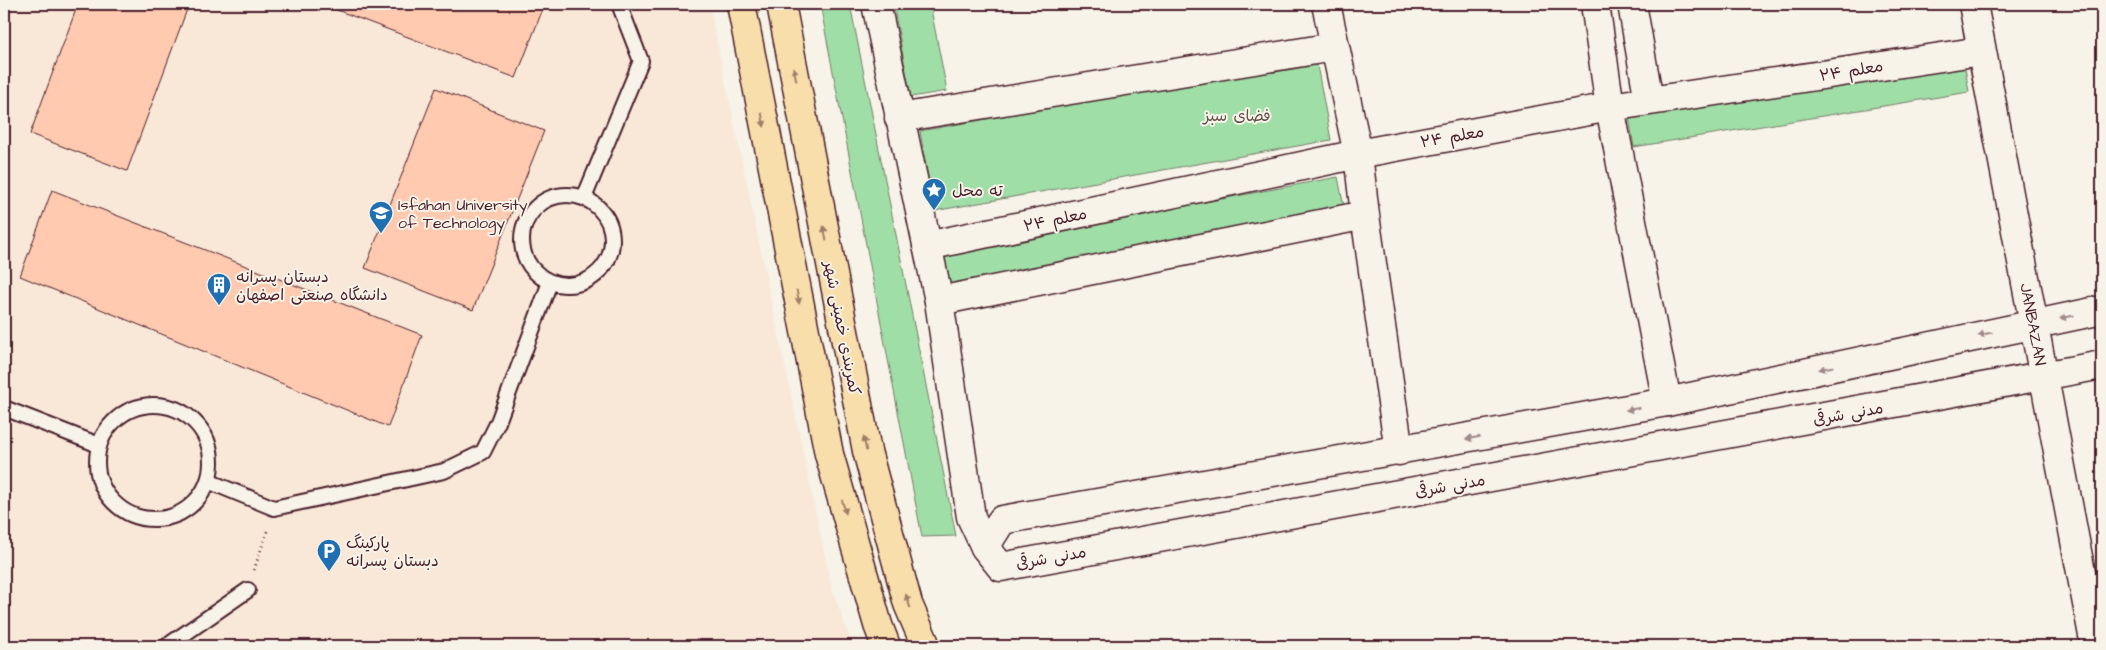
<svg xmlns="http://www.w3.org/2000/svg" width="2106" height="650" viewBox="0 0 2106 650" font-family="'Architects Daughter','Playpen Sans Arabic',sans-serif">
  <rect width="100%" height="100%" fill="#f7f3e8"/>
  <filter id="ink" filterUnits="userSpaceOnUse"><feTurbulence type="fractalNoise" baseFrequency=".02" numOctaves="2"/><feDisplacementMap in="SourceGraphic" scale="10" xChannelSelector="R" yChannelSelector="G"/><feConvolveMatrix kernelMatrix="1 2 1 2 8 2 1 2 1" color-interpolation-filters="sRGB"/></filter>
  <g filter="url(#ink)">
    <path fill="#f9e7d7" d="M4,4h705l123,586 21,56h-849z"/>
    <path fill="#a0dea7" stroke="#757e69" d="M820,4h30l106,532 -34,1z
      M893,4h37l17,87 -36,6z
      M1316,60l15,80 -397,71 -14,-80z
      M1964,62l5,30 -335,55 -5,-30z
      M1338,177l7,35 -398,75 -7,-35z"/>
    <path fill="#ffcab0" stroke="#4a1f2b" d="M78,4h111l-62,167 -97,-37z
      M321,4h218l5,2 -28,72z
      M436,88l108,43 -71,179 -108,-42z
      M52,190l370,145 -34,92 -368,-151z"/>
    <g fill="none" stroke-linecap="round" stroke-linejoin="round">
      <defs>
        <path id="service" d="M522 240a45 45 0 1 1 90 0a45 45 0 1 1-90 0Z
          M584,198l57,-137 -22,-57
          M97 462a57 57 0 1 1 114 0a57 57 0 1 1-114 0Z
          M4,408l95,37
          M208,481l66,27 170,-37 39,-19 15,-30 52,-140
          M167,646l81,-56"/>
        <path id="minor" d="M1326,4l32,150 7,61 34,236
          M1595,4l15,103 57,295
          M1632,4l17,97
          M899,118l435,-71
          M927,246l431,-92 252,-47 371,-56
          M939,301l426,-86"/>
        <g id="tertiary">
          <path d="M876,4l63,297 32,216 14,30"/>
          <path id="s1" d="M1973,4l122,642"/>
          <path d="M2102,310l-435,92 -665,118 -17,27 16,20 1101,-202"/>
        </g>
        <path id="trunk" d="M741,4l88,450 49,171 8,21
          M781,4l86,447 41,153 18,42"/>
      </defs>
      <use href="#service" stroke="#4a1f2b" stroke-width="18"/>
      <use href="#minor" stroke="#4a1f2b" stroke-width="31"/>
      <use href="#tertiary" stroke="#4a1f2b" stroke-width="31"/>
      <use href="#trunk" stroke="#4a1f2b" stroke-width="31"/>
      <path stroke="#4a1f2b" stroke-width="3" stroke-dasharray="1 4" stroke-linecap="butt" d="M254,570l14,-41"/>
      <use href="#service" stroke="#f7f3e8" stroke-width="14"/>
      <use href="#minor" stroke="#f7f3e8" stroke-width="28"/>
      <use href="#tertiary" stroke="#f7f3e8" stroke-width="28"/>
      <use href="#trunk" stroke="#f8deab" stroke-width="28"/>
    </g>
    <defs><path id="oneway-solid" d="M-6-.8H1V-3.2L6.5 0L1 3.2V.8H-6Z" transform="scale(1.25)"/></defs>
    <g fill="#a17e6b">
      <use href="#oneway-solid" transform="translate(795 74) rotate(-101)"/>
      <use href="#oneway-solid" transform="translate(763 120) rotate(79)"/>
      <use href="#oneway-solid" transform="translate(825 233) rotate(-101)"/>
      <use href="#oneway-solid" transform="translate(798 297) rotate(79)"/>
      <use href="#oneway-solid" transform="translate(865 444) rotate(-101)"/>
      <use href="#oneway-solid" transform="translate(844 507) rotate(74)"/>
      <use href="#oneway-solid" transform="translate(908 601) rotate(-108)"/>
    </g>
    <g fill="#a0898a">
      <use href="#oneway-solid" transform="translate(2067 317) rotate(169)"/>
      <use href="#oneway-solid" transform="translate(1985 334) rotate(168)"/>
      <use href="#oneway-solid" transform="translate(1826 368) rotate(168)"/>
      <use href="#oneway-solid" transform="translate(1633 409) rotate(170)"/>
      <use href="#oneway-solid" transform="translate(1473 438) rotate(170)"/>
    </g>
  </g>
  <defs>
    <symbol id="sight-pin" viewBox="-11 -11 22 30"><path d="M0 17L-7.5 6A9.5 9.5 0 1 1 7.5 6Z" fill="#1f6fb2" stroke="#f7f3e8"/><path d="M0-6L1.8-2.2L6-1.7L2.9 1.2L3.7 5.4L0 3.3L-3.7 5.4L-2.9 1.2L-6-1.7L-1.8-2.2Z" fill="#fff"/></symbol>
    <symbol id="university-pin" viewBox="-11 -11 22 30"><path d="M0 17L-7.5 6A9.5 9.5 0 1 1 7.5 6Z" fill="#1f6fb2" stroke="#f7f3e8"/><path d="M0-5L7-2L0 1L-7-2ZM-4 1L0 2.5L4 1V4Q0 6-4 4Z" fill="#fff"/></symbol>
    <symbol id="building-pin" viewBox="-11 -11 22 30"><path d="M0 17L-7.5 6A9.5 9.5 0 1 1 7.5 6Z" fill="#1f6fb2" stroke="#f7f3e8"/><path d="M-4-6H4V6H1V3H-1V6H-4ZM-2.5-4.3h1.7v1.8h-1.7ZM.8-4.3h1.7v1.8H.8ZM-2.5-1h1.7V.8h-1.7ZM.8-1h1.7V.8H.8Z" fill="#fff"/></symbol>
    <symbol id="parking-pin" viewBox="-11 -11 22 30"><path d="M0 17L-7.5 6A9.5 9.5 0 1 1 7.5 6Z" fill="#1f6fb2" stroke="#f7f3e8"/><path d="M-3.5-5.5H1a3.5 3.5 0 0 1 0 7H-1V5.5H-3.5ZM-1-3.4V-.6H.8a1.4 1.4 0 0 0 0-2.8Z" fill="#fff"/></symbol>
  </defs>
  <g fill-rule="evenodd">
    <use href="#sight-pin" x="920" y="176" width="28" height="38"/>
    <use href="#university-pin" x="367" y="199" width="28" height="38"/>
    <use href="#building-pin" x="205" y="271" width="28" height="38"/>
    <use href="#parking-pin" x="315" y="537" width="28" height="38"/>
  </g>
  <g text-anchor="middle" stroke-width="4" stroke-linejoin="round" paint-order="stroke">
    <g font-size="16" fill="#4a1f2b" stroke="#f7f3e8">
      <text transform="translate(1851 70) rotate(-9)" y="6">معلم ۲۴</text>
      <text transform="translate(1452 136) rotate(-10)" y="6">معلم ۲۴</text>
      <text transform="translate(1055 219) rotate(-12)" y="6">معلم ۲۴</text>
      <text dy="6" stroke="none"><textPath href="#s1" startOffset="326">JANBAZAN</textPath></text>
      <text transform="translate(843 328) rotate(79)" y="6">کمربندی خمینی شهر</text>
      <text transform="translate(1848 413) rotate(-10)" y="6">مدنی شرقی</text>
      <text transform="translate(1450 485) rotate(-10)" y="6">مدنی شرقی</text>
      <text transform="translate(1051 557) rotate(-10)" y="6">مدنی شرقی</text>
    </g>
    <g font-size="16" fill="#604f4a" stroke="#f7f3e8">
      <text x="1237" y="121">فضای سبز</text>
    </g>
    <g font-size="16" fill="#4a1f2b" stroke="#f7f3e8" text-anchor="start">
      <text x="952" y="196">ته محل</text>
      <text x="398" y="210">Isfahan University<tspan x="398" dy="18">of Technology</tspan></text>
      <text x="236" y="282">دبستان پسرانه<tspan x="236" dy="18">دانشگاه صنعتی اصفهان</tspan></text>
      <text x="346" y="548">پارکینگ<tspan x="346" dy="18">دبستان پسرانه</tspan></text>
    </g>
  </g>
  <rect width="2106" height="650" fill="none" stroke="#f7f3e8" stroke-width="20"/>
  <rect x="10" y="10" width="2086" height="630" fill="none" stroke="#4a1f2b" stroke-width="2" filter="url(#ink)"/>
</svg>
